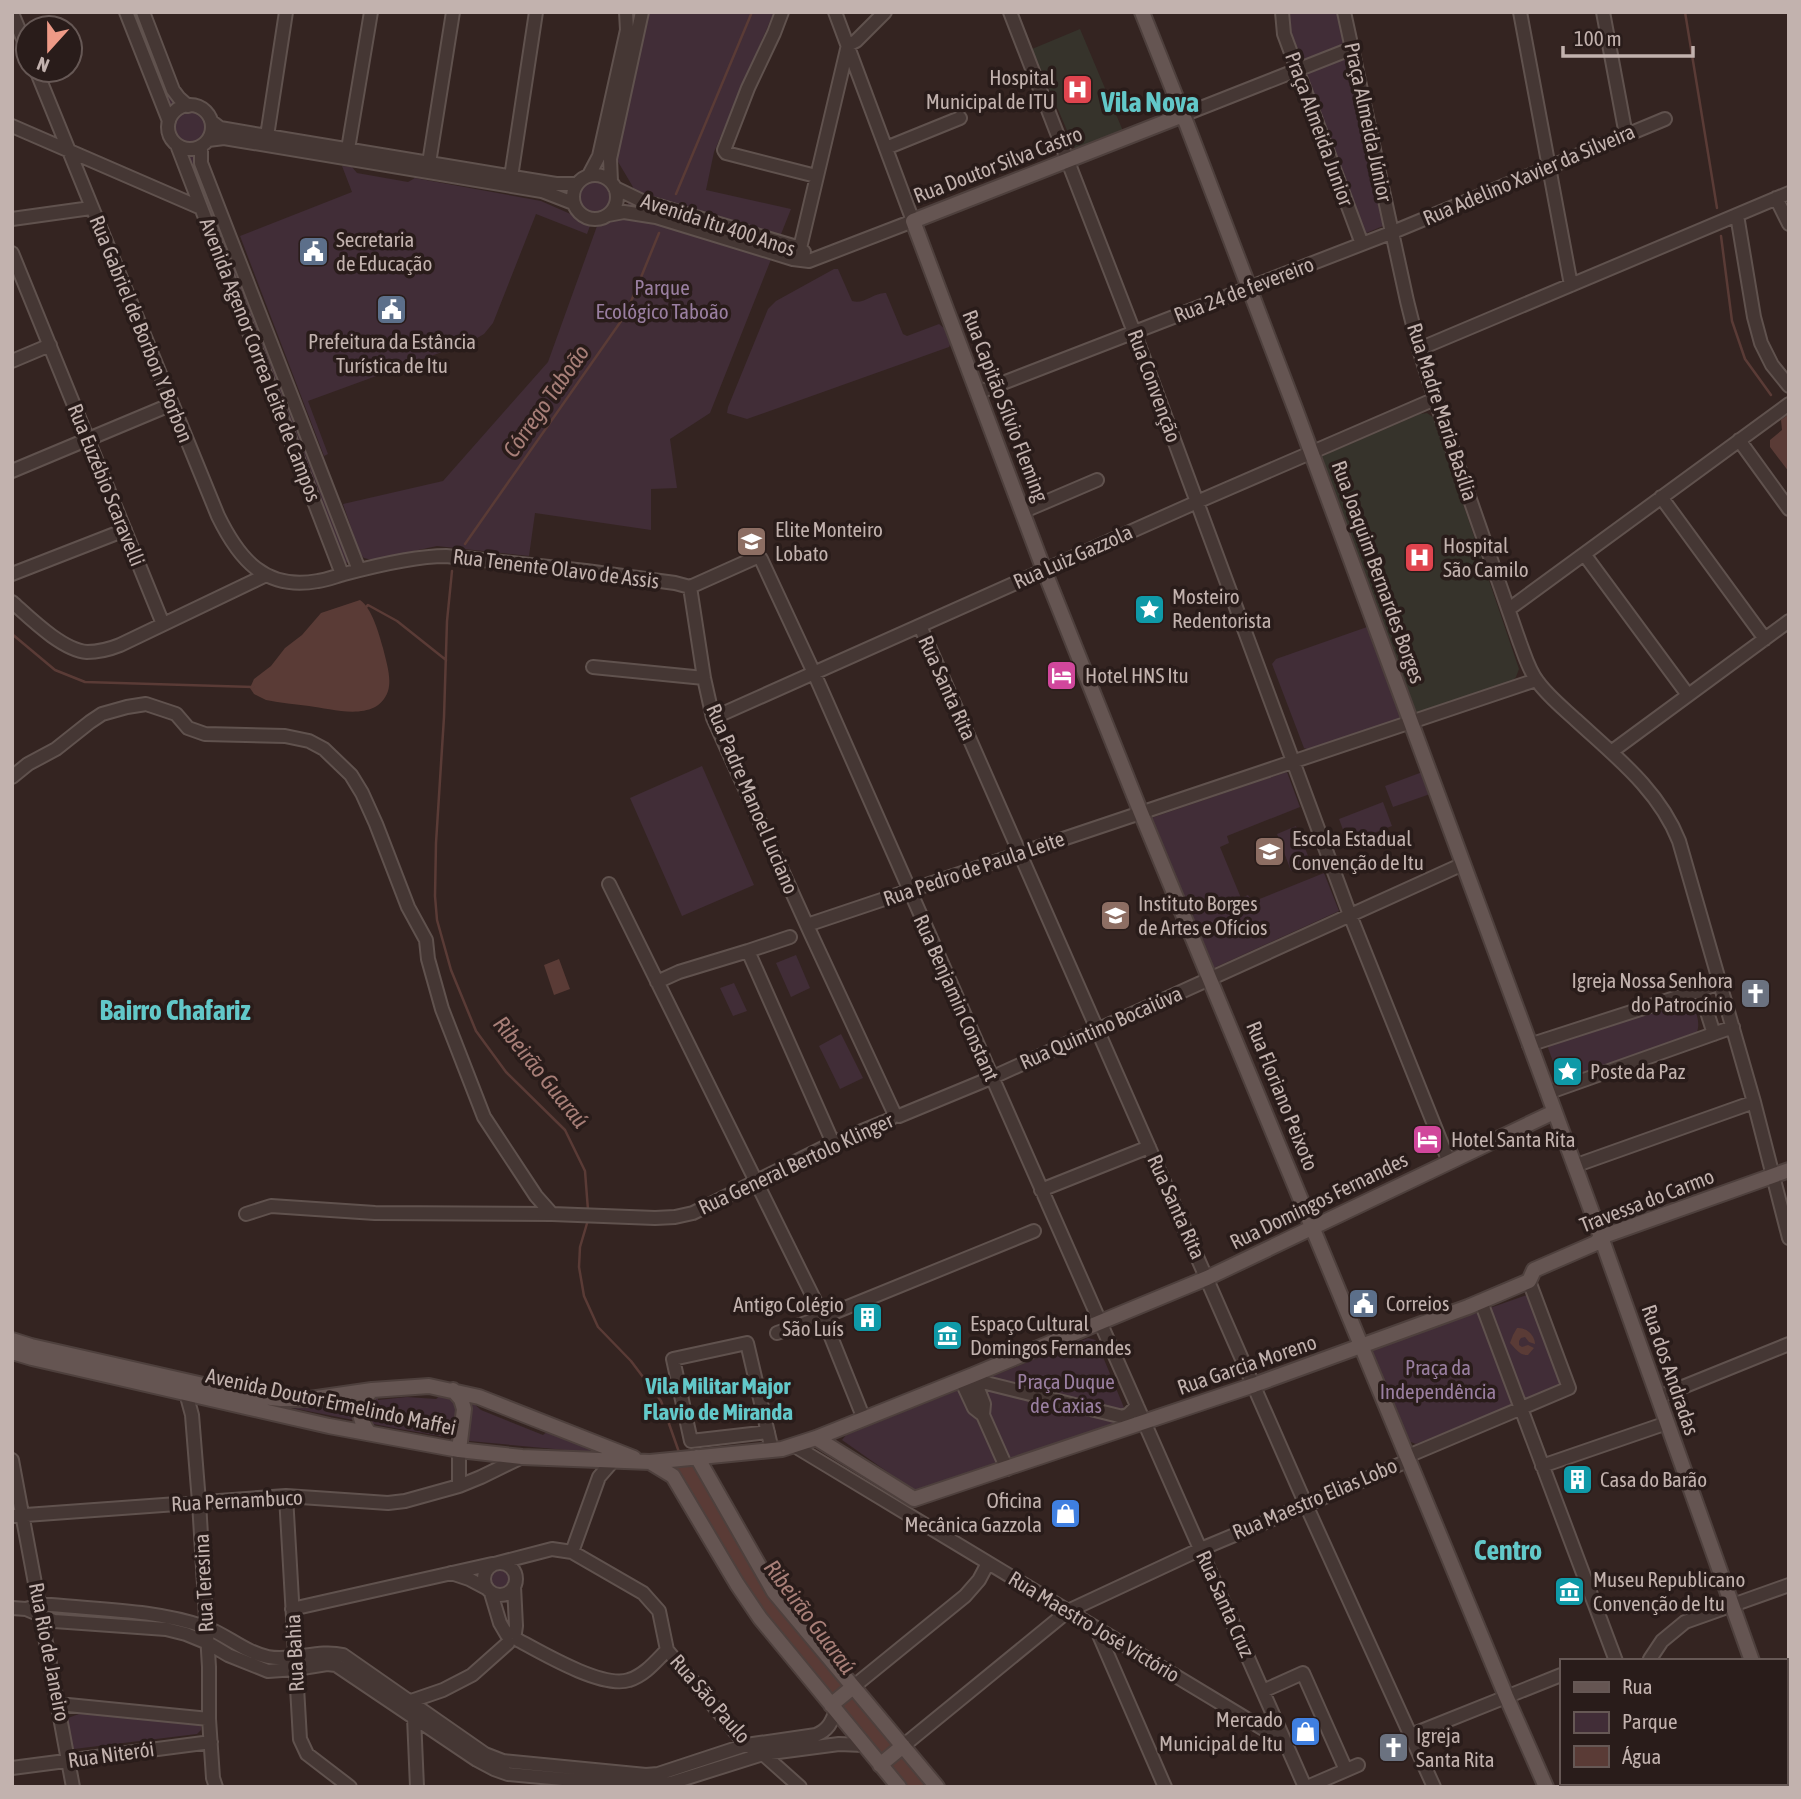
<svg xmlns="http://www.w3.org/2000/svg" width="1801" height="1799" viewBox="0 0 1801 1799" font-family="'Asap Condensed',sans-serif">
  <rect width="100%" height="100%" fill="#342421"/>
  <path fill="#36332b" d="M1080,29l43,102 -48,18 -43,-100z
    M1427,413l7,5 85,251 -3,8 -4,4 -98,34 -93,-257 1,-2 98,-42z"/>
  <path fill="#412d37" d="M130,12h7l33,81 7,11 -8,7z
    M647,12h127l-60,140 -8,38 85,19 -81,204 -40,26 7,49 -26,1v41l-116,-17 -6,43 -92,-10 -65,14 -8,-2 -4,-4 -17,-50 100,-23 105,-119 49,-136 27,-9 9,-30 -16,-27z
    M1289,12h48l46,214 -19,8 -73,-202z
    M173 127a17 17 0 1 1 34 0a17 17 0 1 1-34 0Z
    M184,153l11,1 155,406 -4,3 -3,-3z
    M342,166l10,1 5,6 51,9 7,-4 126,23 50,22 -4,11 -51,-20 -43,109 -9,11 -12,7 -164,60 20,53 -4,2 -84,-220 112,-44z
    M577 197a18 18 0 1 1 36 0a18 18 0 1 1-36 0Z
    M834,269h4l14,32c12,4 22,-9 34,-8l17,41 4,2 32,-12 5,4 7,15 -2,4 -202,72 -20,-6 1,-6 40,-98 8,-8z
    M1367,627l5,2 32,87 -2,4 -93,30 -5,-2 -32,-84 4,-5z
    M702,766l52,119 -72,31 -52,-118z
    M1425,771l8,22 -40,14 -8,-21z
    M1287,772l13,35 -73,29 2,7 -9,4 21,51 7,-3 4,7 72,-29 15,38 -125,57 -63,-150z
    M1383,802l9,24 -44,17 -9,-24z
    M1296,826l15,37 -20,8 -14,-37z
    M796,955l14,33 -19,9 -15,-34z
    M734,983l13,28 -14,5 -13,-28z
    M1687,1000c8,5 14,22 10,32l-135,48 -3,-2 -11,-30 1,-3z
    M841,1034l22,44 -23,11 -21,-43z
    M1527,1295l35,90 -146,59 -8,-3 -37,-91z
    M1088,1338l8,2 29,70 -2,7 -8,6 -121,44 -78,25 -74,-52 4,-5z
    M443,1393l29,9 9,8 62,25 6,-5 40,17 1,4 -3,1 -118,-11 -70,-12 -122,-24 101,-10v5l29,-3 29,2z
    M488 1579a12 12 0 1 1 24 0a12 12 0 1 1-24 0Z
    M84,1712l112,10 5,3v5l-4,4 -123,15 -3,-5 -3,-26z"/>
  <path fill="#5a3b36" d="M1789,414v58l-19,-25v-7l12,-10 -1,-10z
    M360,600c12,8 19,34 23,48 3,13 9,30 5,43 -11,32 -55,18 -79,15 -14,-2 -28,-3 -43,-6l-12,-6 -4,-6 4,-9 17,-13 14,-18 17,-13 19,-22z
    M559,959l11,30 -16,6 -10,-30z
    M1517,1328c9,-1 18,7 18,16l-6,-2 -4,-5 -4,1 -2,3v4l3,2 6,-2 6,3 -6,7c-8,1 -13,-7 -18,-12l3,-8z"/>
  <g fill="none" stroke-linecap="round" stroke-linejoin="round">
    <path stroke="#5a3b36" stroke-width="2.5" d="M1685,12l32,196
      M676,194l76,-182
      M1721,236l11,85 13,38 26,36
      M465,544l161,-230 33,-81
      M452,571l-5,50 -3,96 -8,126 -1,53 2,24 14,50 25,61 30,41 59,58 20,41 3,39
      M366,607l2,-2 29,16 49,39
      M12,634l43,36 30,12 168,5
      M588,1220l-8,27 -1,20 5,29 14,31 33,34 30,40 19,54"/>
    <path stroke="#5a3b36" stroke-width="16" d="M683,1465l82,139 151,183"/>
    <defs>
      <path id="minor" d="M126,12l43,109
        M143,12l30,78 6,8 9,8
        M782,12l-8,21 -26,55 -24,62 2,3 90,23
        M1010,12l124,320 216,583 99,247
        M1282,12l2,22 78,210
        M1344,12l63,289 12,48 16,50 85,244c5,13 9,28 18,39 10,14 25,26 38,38 39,36 83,70 103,121l75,261 35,136
        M1520,12l51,273
        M1603,12l23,123
        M12,13l16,38
        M848,45l8,-4 29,-29
        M36,70l182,446c21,43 47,75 100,65 9,-1 18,-5 26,-7 30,-8 73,-18 102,-18l140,15 89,12 15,4 67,-30 4,2 53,114 491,1114
        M168 127a22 22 0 1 1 44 0a22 22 0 1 1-44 0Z
        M1183,115l170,-67
        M211,121l9,7 47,8 289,48h20
        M12,126l189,82
        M267,136l19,-124
        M208,140l16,-2 318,53 31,12
        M177,145l165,429
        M201,146v17l158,407
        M886,148l74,-30
        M348,149l23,-137
        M429,163l24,-151
        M573 197a22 22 0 1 1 44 0a22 22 0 1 1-44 0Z
        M589,175l10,-19 28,-126 -1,-18
        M511,177l25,-165
        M611,181l-1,-22 32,-147
        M615,188l27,13 158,47 4,4
        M1776,198l13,26
        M608,215l16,-3 32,5 137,42 16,2 104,-40 -78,-209
        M1737,215l17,102 7,26 11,22 17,21
        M12,219l79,-11
        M12,253l151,371
        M793,259l7,-11 48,-203
        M1419,349l370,-156
        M12,361l38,-16
        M977,393l416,-161 272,-113
        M1739,440l50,69
        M12,471l160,-67
        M1661,497l104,142
        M1022,512l75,-32
        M1584,554l104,141
        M12,574l113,-44
        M690,587l14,91 9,40 97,214 85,183
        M12,602c18,16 50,48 75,50 11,0 23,-3 33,-7l146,-70
        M1509,609l280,-205
        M920,626l386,879 128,282
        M593,667l111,11
        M713,718l484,-216 238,-103
        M1611,752l178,-131
        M12,777l16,-13 28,-15 34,-27 12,-8 25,-7 19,-3 30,10 12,14 17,6 80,2 24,5 15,8 27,26 11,18 14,31 32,83 18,33 2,19 14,50 42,108 52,79 16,18
        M609,884l214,433 41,102
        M807,925l729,-245
        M748,951l85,192
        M657,982l22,-10 69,-21 42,-14
        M1700,990l14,44
        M1529,1045l192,-62
        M1547,1093l186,-66
        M1574,1166l180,-64
        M1041,1190l108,-43
        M246,1214l25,-8 104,7 177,1 103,4 20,-1 18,-4 140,-70 56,-23 6,-5 4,1 92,-38 472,-214
        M1481,1302l135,359
        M777,1333l46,-16 211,-86
        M973,1376l11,28 -1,11
        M961,1380l13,28 9,7 24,54
        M974,1380l149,37 6,-3 8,-8
        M186,1393l6,22 7,87 10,165v52l4,59 3,9
        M1658,1397l131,-53
        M768,1432l-77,9 -18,-82 74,-16 25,107
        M793,1445l492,297
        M459,1450v36
        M12,1460l61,327
        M1542,1466l125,-43
        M286,1496l14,243 7,15 43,33
        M12,1516l274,-20 102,7 17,-2 54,-15 22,-9 41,-20
        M572,1552l27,-75 13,-15
        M484 1579a16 16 0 1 1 32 0a16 16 0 1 1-32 0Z
        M498,1563l54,-14 20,3 71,41 16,18 8,39 79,95 17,9 37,33
        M451,1573l18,6 17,9
        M514,1586l2,40 -1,7
        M491,1593l9,30 7,12
        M12,1608l14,1 28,12 112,8 20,5 22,9 20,12 40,16 28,-2 31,-5 9,1 141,95 17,9 14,5 131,12 21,-1 14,-3 89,-28 76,-10 24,1
        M26,1609l14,-4h11c51,5 105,5 154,22 22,8 39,25 63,30 25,5 50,-8 75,-2l142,99 18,7 143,14 12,-1 88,-29 70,-10c12,-5 15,-12 20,-24
        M292,1609l200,-45
        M1096,1628l69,159
        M518,1640c24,13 85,49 111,40 16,-5 27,-19 38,-30
        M1650,1659l12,-18 23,-19 104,-37
        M853,1687l112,-91 14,-16 9,-17
        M1263,1691l40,-18 43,97
        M58,1704l151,15
        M1411,1735l150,-60
        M903,1746l165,-135 133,-62 105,-44 99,-43 3,-6 161,-68 -40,-107
        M12,1768l199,-26
        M1640,1783l1,4
        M1704,1783l1,4
        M417,1787l-3,-70 -3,-16 32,-11 29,-15 36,-32
        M1307,1787l51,-22
        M1730,1787l8,-4"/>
      <path id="major" d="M1142,12l45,113 109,286 305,826 151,424
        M1183,115l-270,106 131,349 97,243 365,883 40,91
        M12,1340l19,6 221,50 29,3h29l62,-9 57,-4 50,11 155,61
        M12,1352l20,6 297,68 130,24 63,7 128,5 132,-13 34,-11 157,-63 234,-97 347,-166
        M453,1390l8,9 3,10 -5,41
        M369,1433c-13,-18 -12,-27 3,-43
        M816,1438l98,61 340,-114 214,-78 61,-26 5,-11 62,-27 5,-6 188,-67
        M697,1457l77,135 163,195
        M650,1462l23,14 64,108 23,34 139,169
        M831,1705l22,-18
        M1785,1750l4,10
        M880,1765l23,-19"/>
    </defs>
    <use href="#minor" stroke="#60524e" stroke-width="16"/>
    <use href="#major" stroke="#4e403d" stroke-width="18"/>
    <use href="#minor" stroke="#453734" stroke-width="12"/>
    <use href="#major" stroke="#655552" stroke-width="14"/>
  </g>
  <defs>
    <symbol id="hospital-square" viewBox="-11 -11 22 22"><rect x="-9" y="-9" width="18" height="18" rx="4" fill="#e0444e" stroke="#291c1a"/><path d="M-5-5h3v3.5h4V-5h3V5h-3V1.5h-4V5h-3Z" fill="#fff"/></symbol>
    <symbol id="civic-square" viewBox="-11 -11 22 22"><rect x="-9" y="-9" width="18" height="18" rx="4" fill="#5c6f8a" stroke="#291c1a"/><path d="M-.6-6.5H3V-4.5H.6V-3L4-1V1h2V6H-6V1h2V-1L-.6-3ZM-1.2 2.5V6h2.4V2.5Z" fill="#fff"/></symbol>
    <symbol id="school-square" viewBox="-11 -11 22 22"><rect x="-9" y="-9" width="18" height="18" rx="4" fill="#8d6e63" stroke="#291c1a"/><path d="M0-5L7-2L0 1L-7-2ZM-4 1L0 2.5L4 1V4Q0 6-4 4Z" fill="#fff"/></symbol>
    <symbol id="sight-square" viewBox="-11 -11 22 22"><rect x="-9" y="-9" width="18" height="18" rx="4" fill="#0f9aa8" stroke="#291c1a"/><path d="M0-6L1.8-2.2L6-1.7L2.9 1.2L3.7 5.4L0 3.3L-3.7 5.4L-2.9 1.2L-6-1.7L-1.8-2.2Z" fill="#fff"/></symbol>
    <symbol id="hotel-square" viewBox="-11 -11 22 22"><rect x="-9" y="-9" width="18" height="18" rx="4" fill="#d1479c" stroke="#291c1a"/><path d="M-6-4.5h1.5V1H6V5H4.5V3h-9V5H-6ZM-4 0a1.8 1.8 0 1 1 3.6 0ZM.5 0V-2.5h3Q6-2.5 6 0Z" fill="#fff"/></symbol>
    <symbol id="university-square" viewBox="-11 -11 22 22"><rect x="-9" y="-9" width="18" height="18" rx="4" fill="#8d6e63" stroke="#291c1a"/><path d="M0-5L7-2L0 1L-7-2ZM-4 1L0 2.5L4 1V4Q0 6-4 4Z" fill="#fff"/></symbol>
    <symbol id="church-square" viewBox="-11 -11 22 22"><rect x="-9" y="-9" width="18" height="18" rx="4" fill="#6b7280" stroke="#291c1a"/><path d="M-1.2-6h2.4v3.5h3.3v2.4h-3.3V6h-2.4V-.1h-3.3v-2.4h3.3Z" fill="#fff"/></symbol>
    <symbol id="building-square" viewBox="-11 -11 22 22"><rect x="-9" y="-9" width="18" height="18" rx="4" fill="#0f9aa8" stroke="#291c1a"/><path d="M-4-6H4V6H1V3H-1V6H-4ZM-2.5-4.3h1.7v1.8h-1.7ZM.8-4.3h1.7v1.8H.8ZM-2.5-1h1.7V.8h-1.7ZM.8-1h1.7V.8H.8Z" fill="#fff"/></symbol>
    <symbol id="museum-square" viewBox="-11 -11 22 22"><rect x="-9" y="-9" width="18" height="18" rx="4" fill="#0f9aa8" stroke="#291c1a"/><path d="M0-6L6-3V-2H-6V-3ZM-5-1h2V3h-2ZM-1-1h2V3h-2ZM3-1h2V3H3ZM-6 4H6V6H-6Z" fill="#fff"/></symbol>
    <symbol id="shop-square" viewBox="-11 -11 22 22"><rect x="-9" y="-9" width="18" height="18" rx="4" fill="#3f7fe0" stroke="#291c1a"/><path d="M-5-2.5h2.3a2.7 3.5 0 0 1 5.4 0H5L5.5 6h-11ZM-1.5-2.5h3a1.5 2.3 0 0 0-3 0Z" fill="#fff"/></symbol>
  </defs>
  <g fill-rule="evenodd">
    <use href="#hospital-square" x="1060" y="72" width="35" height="35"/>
    <use href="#civic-square" x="296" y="234" width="35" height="35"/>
    <use href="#civic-square" x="374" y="292" width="35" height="35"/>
    <use href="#school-square" x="734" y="524" width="35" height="35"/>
    <use href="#hospital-square" x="1402" y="540" width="35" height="35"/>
    <use href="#sight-square" x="1132" y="592" width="35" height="35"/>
    <use href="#hotel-square" x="1044" y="658" width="35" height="35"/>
    <use href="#school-square" x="1252" y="834" width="35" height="35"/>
    <use href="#university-square" x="1098" y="898" width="35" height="35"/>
    <use href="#church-square" x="1738" y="976" width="35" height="35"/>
    <use href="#sight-square" x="1550" y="1054" width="35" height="35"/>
    <use href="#hotel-square" x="1410" y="1122" width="35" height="35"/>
    <use href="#civic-square" x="1346" y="1286" width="35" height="35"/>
    <use href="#building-square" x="850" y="1300" width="35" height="35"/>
    <use href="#museum-square" x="930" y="1318" width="35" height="35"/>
    <use href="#building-square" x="1560" y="1462" width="35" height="35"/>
    <use href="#shop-square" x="1048" y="1496" width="35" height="35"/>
    <use href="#museum-square" x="1552" y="1574" width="35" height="35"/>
    <use href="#shop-square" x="1288" y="1714" width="35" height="35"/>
    <use href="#church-square" x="1376" y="1730" width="35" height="35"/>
  </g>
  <g text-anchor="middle" stroke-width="7" stroke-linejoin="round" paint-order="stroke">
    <g font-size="21" fill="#c2b2ae" stroke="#291c1a" text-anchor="start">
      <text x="1055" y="85" text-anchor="end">Hospital<tspan x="1055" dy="24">Municipal de ITU</tspan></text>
      <text x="336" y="247">Secretaria<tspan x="336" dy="24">de Educação</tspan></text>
      <text x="392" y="349" text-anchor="middle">Prefeitura da Estância<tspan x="392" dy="24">Turística de Itu</tspan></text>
      <text x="775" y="537">Elite Monteiro<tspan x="775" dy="24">Lobato</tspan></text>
      <text x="1443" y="553">Hospital<tspan x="1443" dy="24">São Camilo</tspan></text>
      <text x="1172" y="604">Mosteiro<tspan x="1172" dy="24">Redentorista</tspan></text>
      <text x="1085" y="683">Hotel HNS Itu</text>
      <text x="1292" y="846">Escola Estadual<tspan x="1292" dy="24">Convenção de Itu</tspan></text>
      <text x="1138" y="911">Instituto Borges<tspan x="1138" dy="24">de Artes e Ofícios</tspan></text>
      <text x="1733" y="988" text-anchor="end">Igreja Nossa Senhora<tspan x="1733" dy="24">do Patrocínio</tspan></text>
      <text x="1590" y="1079">Poste da Paz</text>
      <text x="1451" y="1147">Hotel Santa Rita</text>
      <text x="1386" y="1311">Correios</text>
      <text x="844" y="1312" text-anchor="end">Antigo Colégio<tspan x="844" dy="24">São Luís</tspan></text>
      <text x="970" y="1331">Espaço Cultural<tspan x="970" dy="24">Domingos Fernandes</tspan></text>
      <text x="1600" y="1487">Casa do Barão</text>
      <text x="1042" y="1508" text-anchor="end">Oficina<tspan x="1042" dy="24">Mecânica Gazzola</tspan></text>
      <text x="1593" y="1587">Museu Republicano<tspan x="1593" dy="24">Convenção de Itu</tspan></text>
      <text x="1283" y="1727" text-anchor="end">Mercado<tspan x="1283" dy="24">Municipal de Itu</tspan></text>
      <text x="1416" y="1743">Igreja<tspan x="1416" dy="24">Santa Rita</tspan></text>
    </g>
    <g font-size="21" fill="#c2b2ae" stroke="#291c1a">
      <text transform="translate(1368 122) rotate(78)" y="7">Praça Almeida Júnior</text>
      <text transform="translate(1319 129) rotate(70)" y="7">Praça Almeida Junior</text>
      <text transform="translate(998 165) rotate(-21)" y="7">Rua Doutor Silva Castro</text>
      <text transform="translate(1529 175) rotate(-23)" y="7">Rua Adelino Xavier da Silveira</text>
      <text transform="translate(718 225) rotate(18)" y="7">Avenida Itu 400 Anos</text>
      <text transform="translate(1244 290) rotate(-21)" y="7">Rua 24 de fevereiro</text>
      <text transform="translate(141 329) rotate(68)" y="7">Rua Gabriel de Borbon Y Borbon</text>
      <text transform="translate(260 360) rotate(69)" y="7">Avenida Agenor Correa Leite de Campos</text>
      <text transform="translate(1154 386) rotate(70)" y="7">Rua Convenção</text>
      <text transform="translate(1005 406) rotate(69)" y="7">Rua Capitão Sílvio Fleming</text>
      <text transform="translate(1442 412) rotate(72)" y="7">Rua Madre Maria Basília</text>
      <text transform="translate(106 485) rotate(68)" y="7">Rua Euzébio Scaravelli</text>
      <text transform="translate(1073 557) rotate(-24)" y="7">Rua Luiz Gazzola</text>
      <text transform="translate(556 569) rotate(7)" y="7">Rua Tenente Olavo de Assis</text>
      <text transform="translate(1378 572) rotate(70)" y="7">Rua Joaquim Bernardes Borges</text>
      <text transform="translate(947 688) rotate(66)" y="7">Rua Santa Rita</text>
      <text transform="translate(752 799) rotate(67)" y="7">Rua Padre Manoel Luciano</text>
      <text transform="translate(974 869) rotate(-19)" y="7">Rua Pedro de Paula Leite</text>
      <text transform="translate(956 998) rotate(66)" y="7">Rua Benjamin Constant</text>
      <text transform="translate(1101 1028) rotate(-24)" y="7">Rua Quintino Bocaiúva</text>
      <text transform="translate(1282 1096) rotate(68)" y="7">Rua Floriano Peixoto</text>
      <text transform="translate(796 1164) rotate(-25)" y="7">Rua General Bertolo Klinger</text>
      <text transform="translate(1319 1201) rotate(-26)" y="7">Rua Domingos Fernandes</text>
      <text transform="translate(1647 1201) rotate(-21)" y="7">Travessa do Carmo</text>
      <text transform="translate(1176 1207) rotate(66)" y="7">Rua Santa Rita</text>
      <text transform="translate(1247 1365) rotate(-19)" y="7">Rua Garcia Moreno</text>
      <text transform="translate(1670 1370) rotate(71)" y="7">Rua dos Andradas</text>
      <text transform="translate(331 1402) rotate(12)" y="7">Avenida Doutor Ermelindo Maffei</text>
      <text transform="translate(1315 1499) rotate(-23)" y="7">Rua Maestro Elias Lobo</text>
      <text transform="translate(237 1501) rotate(-3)" y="7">Rua Pernambuco</text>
      <text transform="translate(204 1583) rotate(-93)" y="7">Rua Teresina</text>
      <text transform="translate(1225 1604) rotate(66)" y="7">Rua Santa Cruz</text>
      <text transform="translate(1094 1627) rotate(31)" y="7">Rua Maestro José Victório</text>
      <text transform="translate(49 1652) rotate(79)" y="7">Rua Rio de Janeiro</text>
      <text transform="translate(295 1653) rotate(-93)" y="7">Rua Bahia</text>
      <text transform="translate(710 1699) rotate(49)" y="7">Rua São Paulo</text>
      <text transform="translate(111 1755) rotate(-8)" y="7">Rua Niterói</text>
    </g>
    <g font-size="21" fill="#9a7fa1" stroke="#291c1a">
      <text x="662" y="295">Parque<tspan x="662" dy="24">Ecológico Taboão</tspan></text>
      <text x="1438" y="1375">Praça da<tspan x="1438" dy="24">Independência</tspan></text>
      <text x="1066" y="1389">Praça Duque<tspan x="1066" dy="24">de Caxias</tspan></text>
    </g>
    <g font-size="23" font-style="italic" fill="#a87f78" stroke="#291c1a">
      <text transform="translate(546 401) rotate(-55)" y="8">Córrego Taboão</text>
      <text transform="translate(541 1072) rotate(51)" y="8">Ribeirão Guaraú</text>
      <text transform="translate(810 1617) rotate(53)" y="8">Ribeirão Guaraú</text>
    </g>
    <g font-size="23" font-weight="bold" fill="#62c8c9" stroke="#291c1a">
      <text x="718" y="1394">Vila Militar Major<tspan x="718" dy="26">Flavio de Miranda</tspan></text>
    </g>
    <g font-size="28" font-weight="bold" fill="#62c8c9" stroke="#291c1a">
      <text x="1150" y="112">Vila Nova</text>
      <text x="175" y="1020">Bairro Chafariz</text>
      <text x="1508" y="1560">Centro</text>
    </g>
  </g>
  <rect width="1801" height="1799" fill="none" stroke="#c2b2ae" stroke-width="28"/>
  <rect x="1560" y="1659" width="228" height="126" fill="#291c1a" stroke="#665855" stroke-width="2"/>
  <rect x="1574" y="1682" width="35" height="10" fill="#655552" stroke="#665855" stroke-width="2"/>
  <text x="1622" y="1694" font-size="21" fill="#c2b2ae">Rua</text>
  <rect x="1574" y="1712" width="35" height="21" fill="#412d37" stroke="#665855" stroke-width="2"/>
  <text x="1622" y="1729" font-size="21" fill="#c2b2ae">Parque</text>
  <rect x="1574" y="1746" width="35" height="21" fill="#5a3b36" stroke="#665855" stroke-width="2"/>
  <text x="1622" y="1764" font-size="21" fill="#c2b2ae">Água</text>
  <g transform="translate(49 49) rotate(201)"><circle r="33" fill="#291c1a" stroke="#665855" stroke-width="2"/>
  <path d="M0-5L12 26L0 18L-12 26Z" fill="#ee9a87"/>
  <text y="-10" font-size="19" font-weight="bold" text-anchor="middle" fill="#c2b2ae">N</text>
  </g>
  <path d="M1563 46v10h130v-10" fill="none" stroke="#c2b2ae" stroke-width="3.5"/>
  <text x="1574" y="46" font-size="21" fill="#c2b2ae" stroke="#291c1a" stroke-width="5" paint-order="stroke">100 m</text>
</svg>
